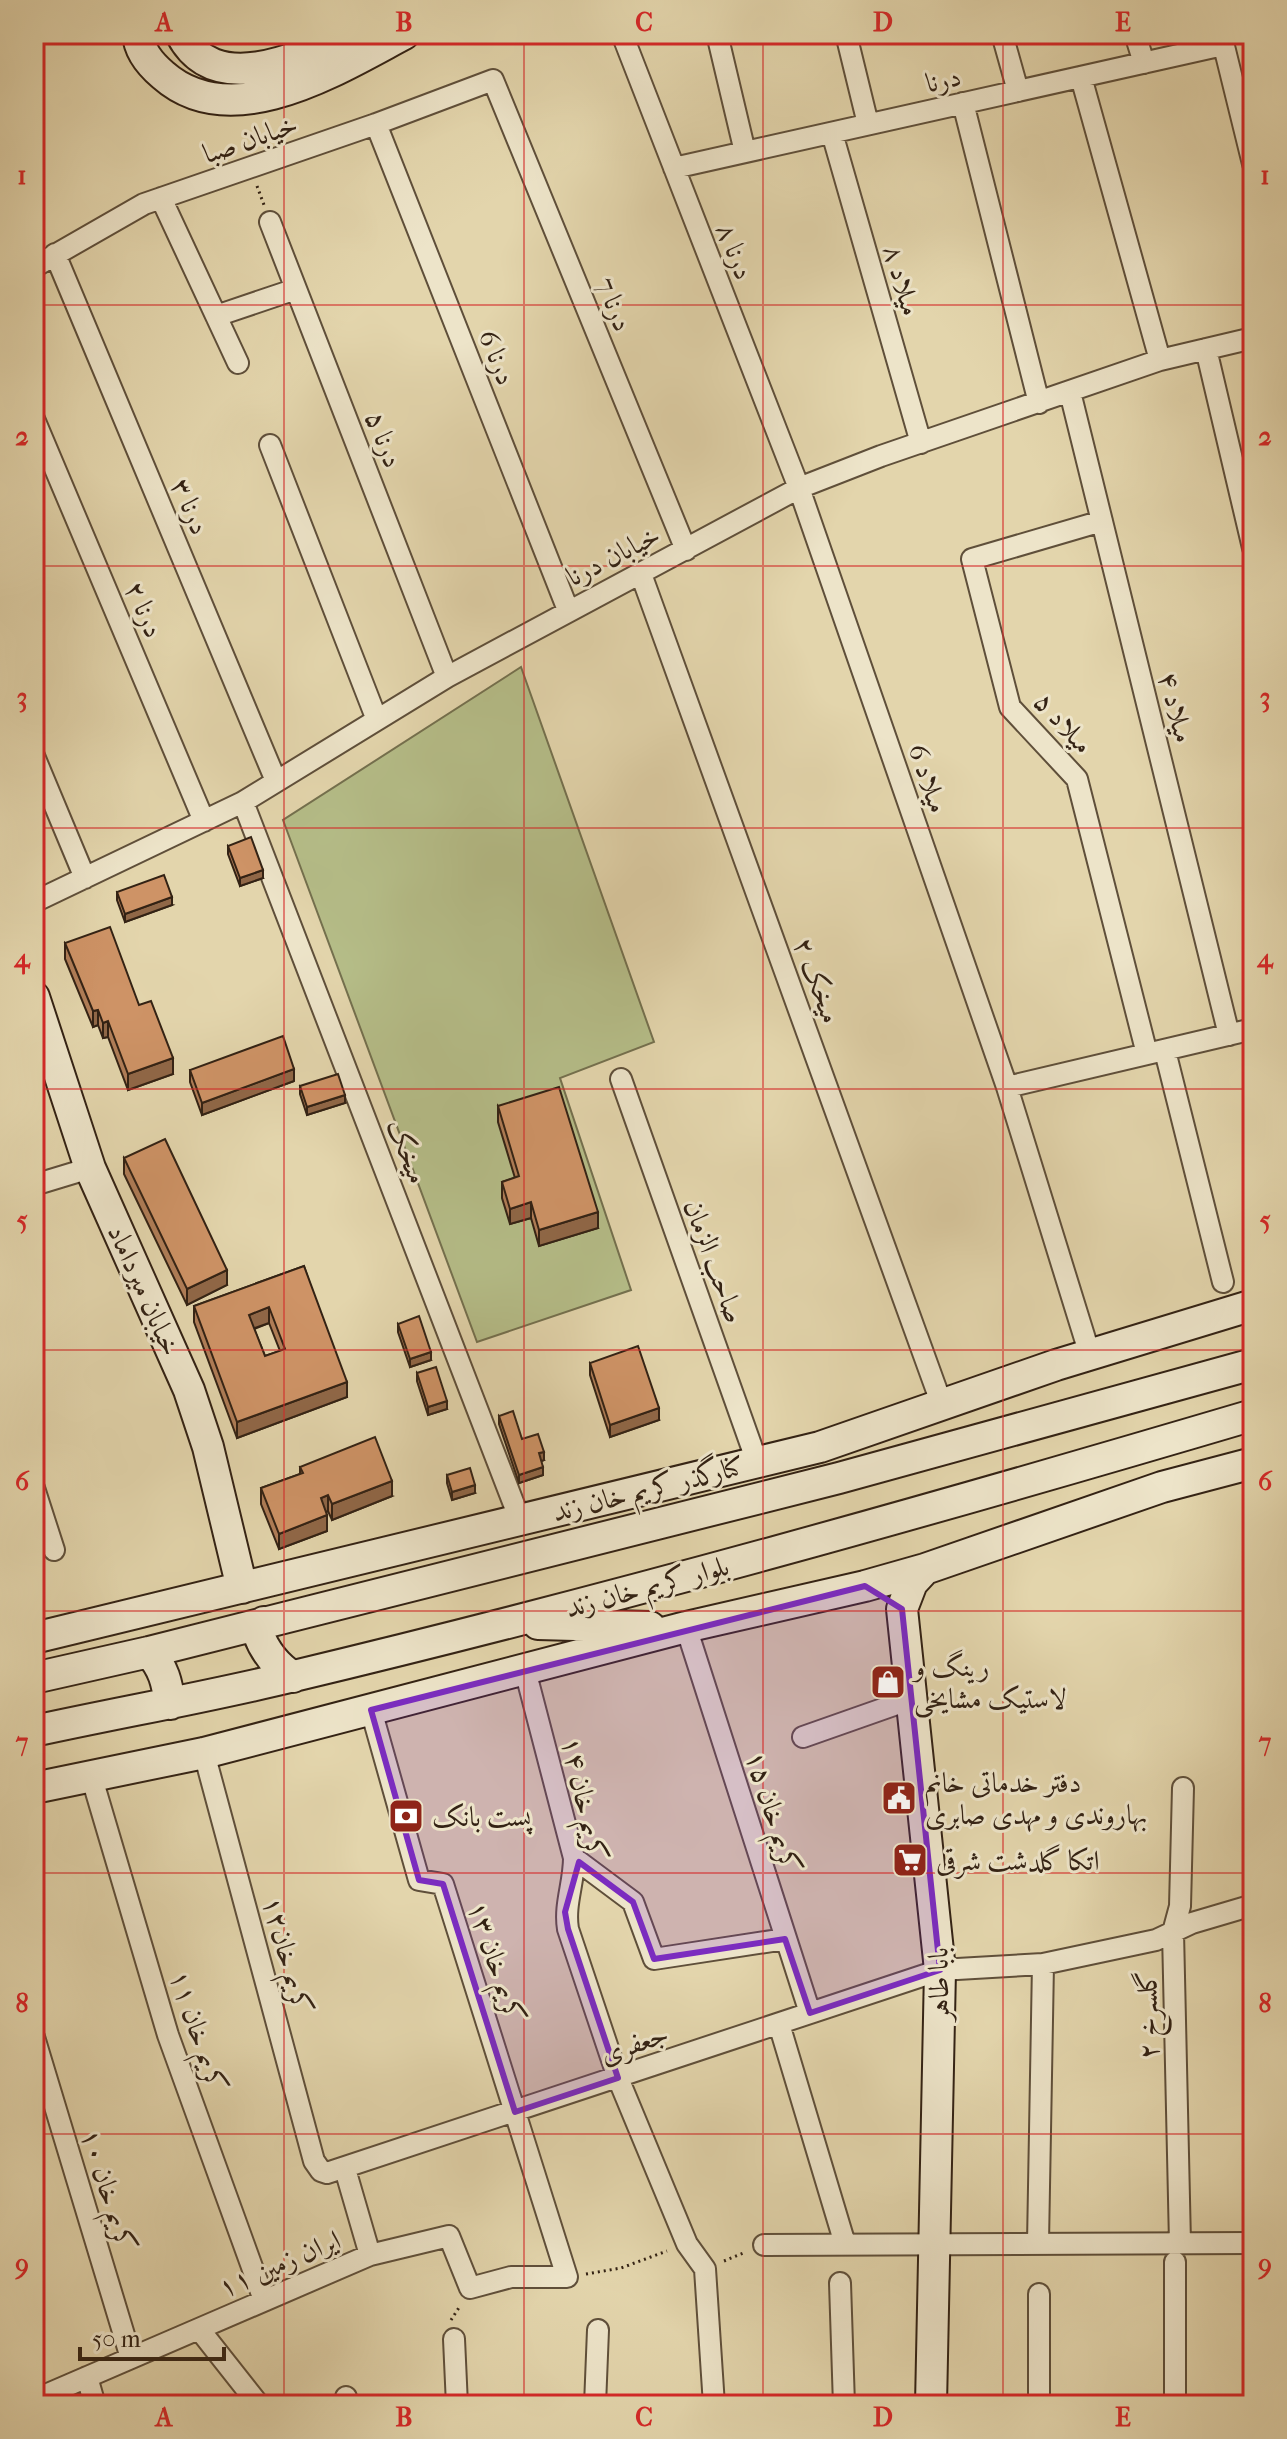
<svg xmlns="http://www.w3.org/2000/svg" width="1287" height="2439" viewBox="0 0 1287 2439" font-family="'IM FELL French Canon',Amiri,serif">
  <rect width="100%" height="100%" fill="#e3d5ac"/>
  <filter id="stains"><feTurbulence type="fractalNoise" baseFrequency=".0025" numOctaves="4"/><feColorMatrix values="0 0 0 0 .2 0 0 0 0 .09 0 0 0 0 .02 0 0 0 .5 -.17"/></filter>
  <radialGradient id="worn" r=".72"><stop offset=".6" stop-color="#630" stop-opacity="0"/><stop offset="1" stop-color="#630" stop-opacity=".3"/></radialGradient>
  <path fill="#b5bd88" stroke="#74704e" stroke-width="2" d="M521,667l133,375 -94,36 71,212 -154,52 -194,-522z"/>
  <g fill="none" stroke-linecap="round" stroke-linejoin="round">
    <defs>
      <path id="street" d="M622,34l177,454 208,599 83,268
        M717,34l28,118
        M846,34l22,90
        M1002,34l16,57
        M1135,34l9,29
        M1221,34l32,130
        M1081,77l79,283
        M963,103l76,300
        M376,124l192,486
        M832,133l89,310
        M674,168l549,-123
        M161,198l77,165
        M270,222l177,455
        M55,254l221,527
        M34,267l110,-63 232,-80 117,-44 193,470
        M216,316l80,-27
        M1206,349l47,199
        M1070,392l159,643
        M34,419l170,402
        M270,445l107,275
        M1102,521l-130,38 38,148 67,72 70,275
        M641,574l301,831
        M34,756l51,122
        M243,802l277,718
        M34,902l209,-100 204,-125 352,-189 82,-32 279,-96 93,-22
        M1165,1051l58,231
        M621,1079l136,383
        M1007,1087l246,-58
        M34,1185l56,-17
        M34,1488l20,62
        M686,1627l124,386
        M525,1670l49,188c0,25 -10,47 -6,71l50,149 69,166 18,25 9,136
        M803,1737l108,-38
        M204,1753l110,408 7,10 6,2 613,-203 103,-6 113,-24 36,-17 61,-18
        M91,1775l77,260 96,265
        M574,1858l59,44 21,57 131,-20
        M779,2024l66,220
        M34,2037l97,321
        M345,2169l25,86
        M1038,2243l5,-279
        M1180,2243l-7,-311 7,-26 3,-118
        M764,2245l489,-2
        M1175,2262v143
        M840,2283l4,122
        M199,2329l60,76
        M454,2339l3,66
        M87,2377l8,28
        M346,2397v8
        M34,2400l336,-145 79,-19 21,52 41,-11h56l-124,-393 -24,-4 -48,-170
        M595,2405l3,-75
        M1039,2405v-111"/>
      <path id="secondary" d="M138,34c1,17 12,30 25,41 69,61 175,-6 241,-41
        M181,34c34,65 120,23 170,0
        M34,997l56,171 99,222 19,57 34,141
        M925,1569l-13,14 -10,26 38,361 -9,435
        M264,1622l-6,11c7,19 18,33 35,44
        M538,1624l112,3
        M34,1638l786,-191 236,-82 197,-60
        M149,1652c15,16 18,31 21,52
        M34,1678l115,-26 690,-174 414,-114
        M34,1731c87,-19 174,-34 260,-55 322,-77 641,-167 959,-261
        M34,1788l170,-35 482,-126 179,-41 60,-17 237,-82 91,-24"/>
    </defs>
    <use href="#street" stroke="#5f4f3a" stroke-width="24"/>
    <use href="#secondary" stroke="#332214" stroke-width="34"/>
    <path stroke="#332214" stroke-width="3" stroke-dasharray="2 4" stroke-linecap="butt" d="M257,186l7,19
      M724,2261l22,-9
      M586,2274l35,-6 46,-17
      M451,2320l9,-14"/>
    <use href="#street" stroke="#ede4c9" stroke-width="20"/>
    <use href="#secondary" stroke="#ede4c9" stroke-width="30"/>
  </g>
  <path fill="#b17e58" stroke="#332214" stroke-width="2" fill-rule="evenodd" d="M228,846l35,32 -23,8 -12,-32z
    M117,892l55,13 -47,17 -8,-22z
    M65,943l74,62 34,69 -45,16 -20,-53 -5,1 -5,-13 -5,2 -28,-68z
    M190,1070l104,11 -92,34 -12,-33z
    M300,1086l45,17 -38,12 -7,-21z
    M498,1106l100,122 -59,18 -8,-28 -21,6 -8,-26v-16l13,-4 -17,-56z
    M124,1158l103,127 -40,20 -63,-131z
    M304,1266l43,131 -110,41 -43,-116v-16zM269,1323l11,28 -15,5 -11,-27z
    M398,1324l33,36 -21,7 -12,-35z
    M590,1363l69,57 -49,17 -20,-62z
    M417,1373l30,36 -19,6 -11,-34z
    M499,1416l45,44 -3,1 2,14 -24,8 -20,-59z
    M300,1467l92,29 -60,24 -4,-9 -2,1 1,19 -48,18 -18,-45v-16l39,-14z
    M447,1475l28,18 -23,7 -5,-17z"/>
  <path fill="#906747" stroke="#332214" stroke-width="2" d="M263,870v8l-23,8v-8z
    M172,897v8l-47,17v-8z
    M98,1010v15l-5,2v-16z
    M108,1021v16l-5,1v-15z
    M173,1058v16l-45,16v-16z
    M294,1069v12l-92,34v-12z
    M345,1095v8l-38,12v-8z
    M531,1202v16l-21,6v-15z
    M598,1212v16l-59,18v-16z
    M227,1270v15l-40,20v-16z
    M269,1307v16l-20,7v-15z
    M431,1352v8l-21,7v-8z
    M347,1382v15l-110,41v-16z
    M447,1401v8l-19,6v-8z
    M659,1408v12l-49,17v-12z
    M544,1452v8l-5,2v-9z
    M543,1467v8l-24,8v-8z
    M392,1481v15l-60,24v-16z
    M475,1485v8l-23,7v-8z
    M328,1495v16l-7,3v-16z
    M327,1515v16l-48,18v-15z"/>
  <path fill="#ce9366" stroke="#332214" stroke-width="2" fill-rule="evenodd" d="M251,837l12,33 -23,8 -12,-32z
    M164,875l8,22 -47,17 -8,-22z
    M110,927l29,78 12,-4 22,57 -45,16 -20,-53 -5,2 -5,-13 -5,1 -28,-68z
    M283,1036l11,33 -92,34 -12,-33z
    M338,1074l7,21 -38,12 -7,-21z
    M559,1087l39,125 -59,18 -8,-28 -21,7 -8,-27 17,-6 -21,-70z
    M165,1139l62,131 -40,19 -63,-131z
    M304,1266l43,116 -110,40 -43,-116zM269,1307l16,42 -20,7 -16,-41z
    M419,1316l12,36 -21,7 -12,-35z
    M638,1346l21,62 -49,17 -20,-62z
    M436,1367l11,34 -19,6 -11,-34z
    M513,1411l9,28 16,-5 6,18 -5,1 4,14 -24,8 -20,-59z
    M375,1437l17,44 -60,23 -4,-9 -7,3 6,17 -48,19 -18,-46 42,-15 -3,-6z
    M470,1468l5,17 -23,7 -5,-17z"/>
  <path fill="#7b2cbf" fill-opacity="0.2" stroke="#7b2cbf" stroke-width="6" stroke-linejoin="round" d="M865,1586l37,23 38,361 -130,43 -25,-74 -131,20 -21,-57 -54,-40 -14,50 3,17 50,149 -103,34 -72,-228 -24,-4 -48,-170z"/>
  <path fill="none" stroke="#d62828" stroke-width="2" stroke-opacity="0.55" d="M284,34v2371M524,34v2371M763,34v2371M1003,34v2371M34,305h1219M34,566h1219M34,828h1219M34,1089h1219M34,1350h1219M34,1611h1219M34,1873h1219M34,2134h1219"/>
  <defs>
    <symbol id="shop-square" viewBox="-11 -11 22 22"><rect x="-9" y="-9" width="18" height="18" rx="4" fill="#8f2418" stroke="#ede4c9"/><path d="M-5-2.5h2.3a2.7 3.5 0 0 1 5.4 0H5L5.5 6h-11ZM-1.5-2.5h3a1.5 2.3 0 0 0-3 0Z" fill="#fff"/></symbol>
    <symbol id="civic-square" viewBox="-11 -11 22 22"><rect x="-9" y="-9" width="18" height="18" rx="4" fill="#8f2418" stroke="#ede4c9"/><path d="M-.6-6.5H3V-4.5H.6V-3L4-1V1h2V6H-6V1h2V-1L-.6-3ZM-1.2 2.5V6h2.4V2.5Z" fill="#fff"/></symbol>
    <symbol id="bank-square" viewBox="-11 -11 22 22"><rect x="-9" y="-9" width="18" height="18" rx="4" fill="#8f2418" stroke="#ede4c9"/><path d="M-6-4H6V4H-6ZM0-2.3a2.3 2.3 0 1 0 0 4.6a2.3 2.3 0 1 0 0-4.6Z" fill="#fff"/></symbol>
    <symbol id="supermarket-square" viewBox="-11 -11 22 22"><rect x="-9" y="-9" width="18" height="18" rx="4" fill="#8f2418" stroke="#ede4c9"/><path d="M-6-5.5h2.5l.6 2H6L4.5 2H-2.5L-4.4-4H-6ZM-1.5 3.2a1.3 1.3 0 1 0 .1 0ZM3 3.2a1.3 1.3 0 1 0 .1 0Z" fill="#fff"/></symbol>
  </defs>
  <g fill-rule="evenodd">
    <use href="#shop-square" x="868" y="1662" width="40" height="40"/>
    <use href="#civic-square" x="879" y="1778" width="40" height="40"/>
    <use href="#bank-square" x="386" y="1796" width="40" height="40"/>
    <use href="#supermarket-square" x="890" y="1840" width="40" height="40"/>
  </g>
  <g text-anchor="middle" stroke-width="6" stroke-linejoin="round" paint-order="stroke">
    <g font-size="28" fill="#332214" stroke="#ede4c9">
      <text transform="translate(943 79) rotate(-13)" y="10">درنا</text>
      <text transform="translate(250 138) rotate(-19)" y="10">خیابان صبا</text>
      <text transform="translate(736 251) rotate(69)" y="10">درنا ۸</text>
      <text transform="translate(903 280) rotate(74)" y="10">میلاد ۸</text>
      <text transform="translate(615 304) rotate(68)" y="10">درنا 7</text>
      <text transform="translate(498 357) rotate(68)" y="10">درنا 6</text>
      <text transform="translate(385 439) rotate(69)" y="10">درنا ۵</text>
      <text transform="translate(191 506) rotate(67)" y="10">درنا ۳</text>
      <text transform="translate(613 555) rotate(-27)" y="10">خیابان درنا</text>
      <text transform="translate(145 609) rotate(67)" y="10">درنا ۲</text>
      <text transform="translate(1177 707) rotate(76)" y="10">میلاد ۴</text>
      <text transform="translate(1064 722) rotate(48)" y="10">میلاد ۵</text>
      <text transform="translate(929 778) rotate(71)" y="10">میلاد 6</text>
      <text transform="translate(818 980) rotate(70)" y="10">میخک ۲</text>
      <text transform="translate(408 1151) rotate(69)" y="10">میخک</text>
      <text transform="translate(715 1261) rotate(70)" y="10">صاحب الزمان</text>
      <text transform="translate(145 1290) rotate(66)" y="10">خیابان میرداماد</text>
      <text transform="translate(648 1488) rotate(-14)" y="10">کنارگذر کریم خان زند</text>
      <text transform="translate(647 1586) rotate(-15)" y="10">بلوار کریم خان زند</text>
      <text transform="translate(585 1799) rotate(78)" y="10">کریم خان ۱۴</text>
      <text transform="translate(774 1812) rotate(73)" y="10">کریم خان ۱۵</text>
      <text transform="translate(288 1955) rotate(75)" y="10">کریم خان۱۲</text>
      <text transform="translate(497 1962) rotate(72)" y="10">کریم خان ۱۳</text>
      <text transform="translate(938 1984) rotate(-91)" y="10">بابا طاهر</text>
      <text transform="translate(1147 2015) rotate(-91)" y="10">گلسرخ ۲</text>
      <text transform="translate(199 2031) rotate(72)" y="10">کریم خان ۱۱</text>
      <text transform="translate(634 2043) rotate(-19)" y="10">جعفری</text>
      <text transform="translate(109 2190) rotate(73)" y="10">کریم خان ۱۰</text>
      <text transform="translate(279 2263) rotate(-23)" y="10">ایران زمین ۱۱</text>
    </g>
    <g font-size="28" fill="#332214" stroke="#ede4c9" text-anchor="start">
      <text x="914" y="1676">رینگ و<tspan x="914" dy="32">لاستیک مشایخی</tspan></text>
      <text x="925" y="1792">دفتر خدماتی خانم<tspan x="925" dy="32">بهاروندی و مهدی صابری</tspan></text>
      <text x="432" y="1826">پست بانک</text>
      <text x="936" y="1870">اتکا گلدشت شرقی</text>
    </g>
  </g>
  <rect width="1287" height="2439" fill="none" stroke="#e3d5ac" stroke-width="88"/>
  <path d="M80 2347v12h144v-12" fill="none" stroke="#332214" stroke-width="4"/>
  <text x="92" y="2347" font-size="24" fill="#332214" stroke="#ede4c9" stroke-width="6" paint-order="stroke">50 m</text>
  <rect x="44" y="44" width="1199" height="2351" fill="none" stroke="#d62828" stroke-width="3"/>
  <g font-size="26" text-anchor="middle" font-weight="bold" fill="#d62828">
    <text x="164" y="31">A</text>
    <text x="404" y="31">B</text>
    <text x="644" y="31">C</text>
    <text x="883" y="31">D</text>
    <text x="1123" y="31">E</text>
    <text x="22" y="184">1</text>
    <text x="1265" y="184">1</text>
    <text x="22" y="445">2</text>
    <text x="1265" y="445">2</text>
    <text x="22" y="706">3</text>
    <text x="1265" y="706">3</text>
    <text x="22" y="967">4</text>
    <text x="1265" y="967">4</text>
    <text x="22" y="1229">5</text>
    <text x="1265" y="1229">5</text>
    <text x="22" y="1490">6</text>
    <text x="1265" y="1490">6</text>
    <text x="22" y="1751">7</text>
    <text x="1265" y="1751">7</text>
    <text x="22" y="2012">8</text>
    <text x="1265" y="2012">8</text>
    <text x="22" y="2273">9</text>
    <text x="1265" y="2273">9</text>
    <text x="164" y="2426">A</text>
    <text x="404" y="2426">B</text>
    <text x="644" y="2426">C</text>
    <text x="883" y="2426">D</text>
    <text x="1123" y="2426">E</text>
  </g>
  <rect width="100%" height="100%" filter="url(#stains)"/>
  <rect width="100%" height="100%" fill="url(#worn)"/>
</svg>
